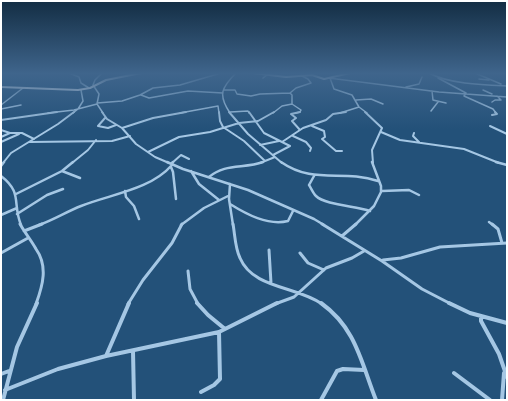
<svg xmlns="http://www.w3.org/2000/svg" width="508" height="401" viewBox="0 0 508 401" font-family="Poppins,sans-serif">
  <rect width="100%" height="100%" fill="#235179"/>
  <g fill="none" stroke-linecap="round" stroke-linejoin="round">
    <path stroke="#a5c7e4" stroke-width="1.5" d="M1,73h3
      M69,73l10,4 2,6 8,5
      M102,73l-7,7 -2,5 6,9 -2,10 6,9
      M375,73h11
      M398,73h10
      M429,73c20,11 55,12 78,13
      M475,73l26,11
      M263,78l4,-3
      M329,78l110,14 68,5
      M330,78l4,11 18,6 7,12 8,6
      M438,78l28,15 -2,3 29,13 3,4
      M479,79l10,1
      M406,87l13,-3 3,-7
      M224,90h11l2,4 14,2 9,-2 30,-1 6,-5 15,-5 -3,-4 -6,-3
      M483,90l9,4
      M432,91l1,9 13,3
      M290,93l2,2v9l9,6 -1,2 -4,1
      M141,95l8,3 39,-7 35,2
      M356,100l15,-1 12,5
      M492,102l3,-2h6l-4,-4
      M97,103l25,-2 18,-6 13,-7 27,-3 41,-12
      M1,105l22,-17
      M1,109l20,-4
      M431,111l7,-9
      M230,112l18,-1 1,2
      M48,113l26,-3 23,-6
      M73,113l5,-4 5,-8 -2,-11
      M180,113l38,-7 1,7
      M230,113c-12,-18 -9,-25 6,-40
      M273,113l9,-7 10,-2
      M340,113l19,-6"/>
    <path stroke="#a5c7e4" stroke-width="2" d="M102,112l5,7 15,9 14,16 19,13 14,6
      M219,112l1,9 3,6 21,14 21,20
      M229,112l19,22 34,29
      M249,112l15,21 26,13 -17,9
      M365,112l17,16 -10,22 1,13
      M492,115l5,-1 -2,-2
      M105,118l-7,8 10,2 8,-3
      M1,120l56,-8
      M312,126l12,5 1,6 -3,2 14,12h6
      M490,126l17,8
      M122,128l31,-10 33,-6
      M1,130l9,3h12l12,6
      M300,130l-8,-9 4,-3 -5,-4 9,-2
      M381,132l19,8 64,9 35,14
      M414,133l-1,3 6,6
      M293,136l13,6 5,6 -1,3
      M1,137l9,-4
      M1,142l18,-8
      M30,142l82,-1 18,-5
      M282,142l21,-14 23,-8 7,-6 13,-2
      M260,145l19,-4
      M148,152l31,-15 31,-5 29,-9 19,-2 16,-9
      M3,163l8,-10 47,-29 16,-12
      M72,163l16,-13 8,-10
      M172,163l9,-8 8,4
      M260,163l15,-6"/>
    <path stroke="#a5c7e4" stroke-width="2.5" d="M167,162l16,7 65,21 66,29 10,6
      M281,162c33,23 61,7 97,19
      M496,162l11,3
      M171,164l2,-2
      M1,166l3,-4
      M171,167l2,5 3,27
      M62,171l18,7
      M191,171l8,13 20,16
      M1,176c22,17 11,27 20,49
      M314,176l-5,9c2,3 4,8 7,11 9,9 40,10 54,15
      M209,177c16,-14 35,-8 54,-15
      M230,184l-1,15 4,26
      M125,191l1,6 8,9 5,13
      M382,191l27,-1 10,5
      M16,194l46,-23 11,-9
      M230,204c16,10 38,22 58,17l5,-10
      M17,214l30,-19 16,-6
      M1,215l16,-7
      M489,222l4,3
      M39,225c14,-5 27,-13 42,-19 30,-12 69,-16 91,-41
      M181,225l23,-17 24,-12
      M355,225l19,-19 7,-14v-6l-9,-24"/>
    <path stroke="#a5c7e4" stroke-width="3" d="M20,224c5,9 11,16 16,25 12,17 7,36 0,55
      M233,224c2,11 2,24 7,34 13,31 57,28 82,46
      M322,224l60,37 40,28 29,15
      M492,224l6,5 4,14
      M24,231l18,-7
      M342,236l14,-12
      M269,250l2,33
      M1,253l27,-15
      M300,253l8,10 16,7
      M383,260l18,-2 39,-11 67,-4
      M188,271l2,18 8,15
      M128,304l15,-24 29,-37 10,-19
      M275,304l19,-7 32,-29 26,-10 12,-7"/>
    <path stroke="#a5c7e4" stroke-width="4" d="M197,303l11,12 17,14
      M321,303c35,25 40,59 55,97
      M449,303l21,10 37,10
      M481,317v4l18,33 8,23
      M133,351l1,49
      M106,356l23,-53
      M454,373l36,27
      M1,374l8,-3
      M5,390l53,-21 48,-13 113,-24 58,-29
      M201,392l13,-7 6,-6 -1,-47
      M3,400l14,-53 20,-44
      M321,400l16,-29 6,-2 21,1
      M502,400l2,-27"/>
    <path stroke="#e5f0fc" stroke-width="2" d="M253,73l33,4 26,-2 12,4 26,-6
      M1,87l77,3 12,-2 16,-8 35,-7"/>
  </g>
  <linearGradient id="sky" x2="0" y2="1"><stop stop-color="#132d43"/><stop offset="0.57" stop-color="#3f658c"/><stop offset="1" stop-color="#3f658c" stop-opacity="0"/></linearGradient>
  <rect width="508" height="129" fill="url(#sky)"/>
  <rect width="508" height="401" fill="none" stroke="#ffffff" stroke-width="4"/>
</svg>
